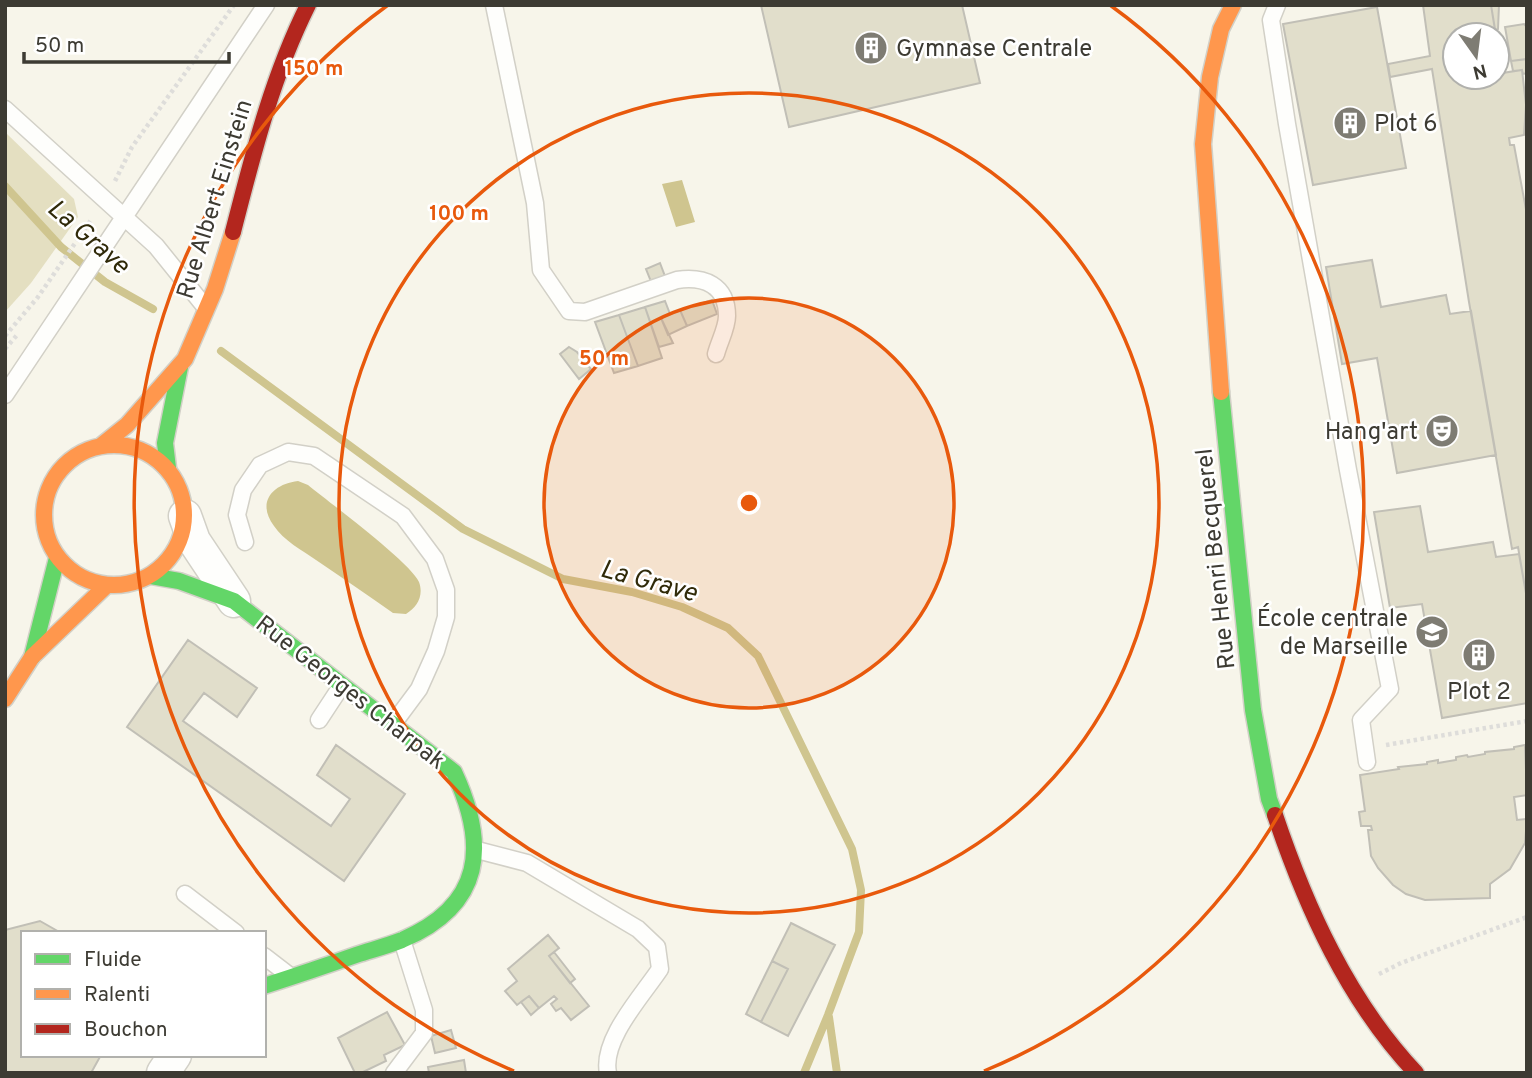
<svg xmlns="http://www.w3.org/2000/svg" width="1532" height="1078" viewBox="0 0 1532 1078" font-family="Overpass,sans-serif">
  <rect width="100%" height="100%" fill="#f7f5ea"/>
  <path fill="#e4dfc1" d="M5,132l69,67 4,18 -47,66 -26,29z"/>
  <path fill="#cfc58f" d="M682,180l13,42 -19,5 -14,-43z
    M298,481l10,4c22,18 102,77 111,97 5,14 -2,25 -13,32l-13,-1c-25,-18 -51,-35 -77,-53 -13,-9 -33,-20 -42,-34 -18,-24 -1,-42 24,-45z"/>
  <g fill="none" stroke-linecap="round" stroke-linejoin="round">
    <path stroke="#cfc58f" stroke-width="8" d="M5,186l56,61 44,35 48,27
      M221,351l242,178 100,50 69,13 50,15 46,21 30,28 94,193 9,41 -2,42 -31,83 -24,58
      M829,1017l8,56"/>
  </g>
  <path fill="#e1decb" stroke="#c1bfb6" stroke-width="2" d="M761,5h201l18,78 -191,44z
    M1423,5h68l5,30h-41v42h42v-34l5,30 20,-3 4,35 -2,30 -15,3 1,7h4l13,70v384l-9,-52 -6,2 -43,-247 -37,-233 -42,8 -2,-13 42,-8z
    M1491,5h8l-1,24 -3,1z
    M1377,7l29,161 -93,17 -30,-161z
    M1524,24l3,3v32l-16,2 -6,-34z
    M1527,59v14l-4,1 -1,-4 -9,1 -2,-10z
    M1372,260l9,47 65,-12 4,19 21,-3 25,144 -99,18 -20,-115 -35,6 -16,-97z
    M660,263l6,16 -14,5 -6,-15z
    M712,300l5,14 -30,12 -7,-16z
    M665,301l5,13 -9,4 12,25 -14,4 -14,-40z
    M645,307l17,51 -24,8 -19,-51z
    M680,310l7,16 -19,9 -7,-17z
    M619,315l19,51 -24,7 -19,-51z
    M569,347l8,5 14,17 -12,10 -19,-25z
    M1420,506l8,46 65,-10 3,15 23,-3 8,45v104l-85,15 -20,-114 -32,4 -16,-96z
    M188,640l69,48 -20,29 -33,-24 -21,28 148,105 19,-27 -33,-24 19,-30 69,49 -61,87 -217,-154z
    M1525,745l2,50 -13,2 3,23 10,-1 -2,24 -15,26 -20,15v14l-65,2 -19,-6 -13,-9 -15,-17 -7,-12 -3,-26h4l-1,-4h-10l-2,-14 6,-1 -5,-36 39,-6 -1,-2 29,-3v-2l11,-2v3l18,-3v-3l11,-2 1,2 17,-3v-2l29,-3v-2z
    M40,921l21,12h-38v122h78l-10,18h-86v-143z
    M791,923l44,22 -47,91 -27,-14 27,-53 -16,-8z
    M548,935l11,13 -10,8 40,50 -18,14 -10,-12 -5,3 -5,-7 6,-5 -3,-3 -15,12 -10,-12 -12,9 -12,-14 12,-10 -9,-12z
    M554,952l21,27 -5,4 -21,-27z
    M772,961l16,8 -27,53 -15,-8z
    M529,996l10,12 -8,7 -10,-13z
    M387,1012l18,33 -21,10 2,6 -25,12h-6l-17,-35z
    M451,1030l5,18 -21,5 -4,-17z
    M464,1060l2,13h-37l-1,-6z"/>
  <g fill="none" stroke-linecap="round" stroke-linejoin="round">
    <defs>
      <path id="lane" d="M494,5l41,198 6,67 28,41 16,1 92,-32c27,-4 50,5 50,36 0,12 -8,26 -11,38
        M1277,5l-6,15 16,104 61,346 42,219 -29,31 6,42
        M5,109l151,137 50,62
        M5,395l261,-390
        M245,542l-8,-27 6,-25 17,-25 28,-13 26,4 89,60 32,43 11,31v27l-10,34 -17,38 -26,35
        M319,720l23,-35
        M477,850l50,13 111,66 19,18 3,22c-18,27 -59,71 -52,104
        M185,894l51,39
        M264,956l26,20
        M394,1073l30,-40v-23l-22,-70"/>
      <path id="street" d="M185,516l9,25 40,60
        M163,1073l12,-18"/>
      <path id="fast" d="M1221,392l32,318 16,89 6,16
        M168,468l-3,-25 15,-76
        M151,576l28,5 55,20 220,171c34,73 30,133 -52,168 -15,6 -31,10 -46,15 -31,11 -61,21 -92,31
        M32,657l25,-99"/>
      <path id="slow" d="M1221,392l-18,-248 7,-67 11,-48 12,-24
        M44 515a70 70 0 1 1 140 0a70 70 0 1 1-140 0Z
        M102,445l25,-20 58,-66 30,-70 18,-57
        M5,699l27,-42 75,-72"/>
      <path id="jam" d="M233,232c20,-78 39,-155 75,-227
        M1275,815c31,92 73,186 141,258"/>
    </defs>
    <use href="#lane" stroke="#d2d0c7" stroke-width="19"/>
    <use href="#street" stroke="#d2d0c7" stroke-width="35"/>
    <use href="#fast" stroke="#d2d0c7" stroke-width="19"/>
    <use href="#slow" stroke="#d2d0c7" stroke-width="19"/>
    <use href="#jam" stroke="#d2d0c7" stroke-width="19"/>
    <path stroke="#deddda" stroke-width="4.5" stroke-dasharray="3.5 3.5" stroke-linecap="butt" d="M1525,116h2
      M115,181l17,-34 102,-142
      M5,336l33,-39 53,-77
      M5,349l12,-14
      M1386,745l141,-24
      M1379,974l22,-11 126,-46"/>
    <use href="#lane" stroke="#fefefc" stroke-width="16"/>
    <use href="#street" stroke="#fefefc" stroke-width="32"/>
    <use href="#fast" stroke="#63d668" stroke-width="16"/>
    <use href="#slow" stroke="#ff974d" stroke-width="16"/>
    <use href="#jam" stroke="#b3261e" stroke-width="16"/>
  </g>
  <circle cx="749" cy="503" r="205" fill="#e8590c" fill-opacity=".12"/>
  <g fill="none" stroke="#e8590c" stroke-width="3.5">
    <circle cx="749" cy="503" r="205"/>
    <circle cx="749" cy="503" r="410"/>
    <path d="M514 1071A615 615 0 0 1 388 5M1110 5A615 615 0 0 1 984 1071"/>
  </g>
  <defs>
    <symbol id="building-disc" viewBox="-11 -11 22 22"><circle r="9.5" fill="#7e7c73" stroke="#fff"/><path d="M-4-6H4V6H1V3H-1V6H-4ZM-2.5-4.3h1.7v1.8h-1.7ZM.8-4.3h1.7v1.8H.8ZM-2.5-1h1.7V.8h-1.7ZM.8-1h1.7V.8H.8Z" fill="#fff"/></symbol>
    <symbol id="theatre-disc" viewBox="-11 -11 22 22"><circle r="9.5" fill="#7e7c73" stroke="#fff"/><path d="M-5-5.5Q0-4 5-5.5V0Q5 5 0 6Q-5 5-5 0ZM-3.3-2.5H-1v1.5H-3.3ZM1-2.5H3.3v1.5H1ZM-2.8 1Q0 5.5 2.8 1Z" fill="#fff"/></symbol>
    <symbol id="university-disc" viewBox="-11 -11 22 22"><circle r="9.5" fill="#7e7c73" stroke="#fff"/><path d="M0-5L7-2L0 1L-7-2ZM-4 1L0 2.5L4 1V4Q0 6-4 4Z" fill="#fff"/></symbol>
  </defs>
  <g fill-rule="evenodd">
    <use href="#building-disc" x="852" y="29" width="38" height="38"/>
    <use href="#building-disc" x="1331" y="104" width="38" height="38"/>
    <use href="#theatre-disc" x="1423" y="412" width="38" height="38"/>
    <use href="#university-disc" x="1413" y="613" width="38" height="38"/>
    <use href="#building-disc" x="1460" y="636" width="38" height="38"/>
  </g>
  <g text-anchor="middle" stroke-width="5" stroke-linejoin="round" paint-order="stroke">
    <g font-size="24" fill="#3d3b33" stroke="#fff" text-anchor="start">
      <text x="896" y="56">Gymnase Centrale</text>
      <text x="1374" y="131">Plot 6</text>
      <text x="1418" y="439" text-anchor="end">Hang'art</text>
      <text x="1408" y="626" text-anchor="end">École centrale<tspan x="1408" dy="28">de Marseille</tspan></text>
      <text x="1479" y="699" text-anchor="middle">Plot 2</text>
    </g>
    <g font-size="24" fill="#3d3b33" stroke="#fff">
      <text transform="translate(214 199) rotate(-73)" y="8">Rue Albert Einstein</text>
      <text transform="translate(1215 559) rotate(-96)" y="8">Rue Henri Becquerel</text>
      <text transform="translate(351 692) rotate(38)" y="8">Rue Georges Charpak</text>
    </g>
    <g font-size="26" font-style="italic" fill="#302a09" stroke="#fff">
      <text transform="translate(89 236) rotate(41)" y="9">La Grave</text>
      <text transform="translate(649 580) rotate(15)" y="9">La Grave</text>
    </g>
  </g>
  <circle cx="749" cy="503" r="10" fill="#e8590c" stroke="#fff" stroke-width="3.5"/>
  <g font-size="21" text-anchor="middle" font-weight="bold" fill="#e8590c" stroke="#fff" stroke-width="5" stroke-linejoin="round" paint-order="stroke">
    <text x="314" y="75">150 m</text>
    <text x="459" y="220">100 m</text>
    <text x="604" y="365">50 m</text>
  </g>
  <rect width="1532" height="1078" fill="none" stroke="#3d3b33" stroke-width="14"/>
  <rect x="21" y="931" width="245" height="126" fill="#ffffff" stroke="#b1b1ad" stroke-width="2"/>
  <rect x="35" y="954" width="35" height="10" fill="#63d668" stroke="#b1b1ad" stroke-width="2"/>
  <text x="84" y="966" font-size="21" fill="#3d3b33">Fluide</text>
  <rect x="35" y="989" width="35" height="10" fill="#ff974d" stroke="#b1b1ad" stroke-width="2"/>
  <text x="84" y="1001" font-size="21" fill="#3d3b33">Ralenti</text>
  <rect x="35" y="1024" width="35" height="10" fill="#b3261e" stroke="#b1b1ad" stroke-width="2"/>
  <text x="84" y="1036" font-size="21" fill="#3d3b33">Bouchon</text>
  <g transform="translate(1476 56) rotate(166)"><circle r="33" fill="#ffffff" stroke="#b1b1ad" stroke-width="2"/>
  <path d="M0-5L12 26L0 18L-12 26Z" fill="#7e7c73"/>
  <text y="-10" font-size="19" font-weight="bold" text-anchor="middle" fill="#3d3b33">N</text>
  </g>
  <path d="M24 52v10h205v-10" fill="none" stroke="#3d3b33" stroke-width="3.5"/>
  <text x="35" y="52" font-size="21" fill="#3d3b33" stroke="#ffffff" stroke-width="5" paint-order="stroke">50 m</text>
</svg>
